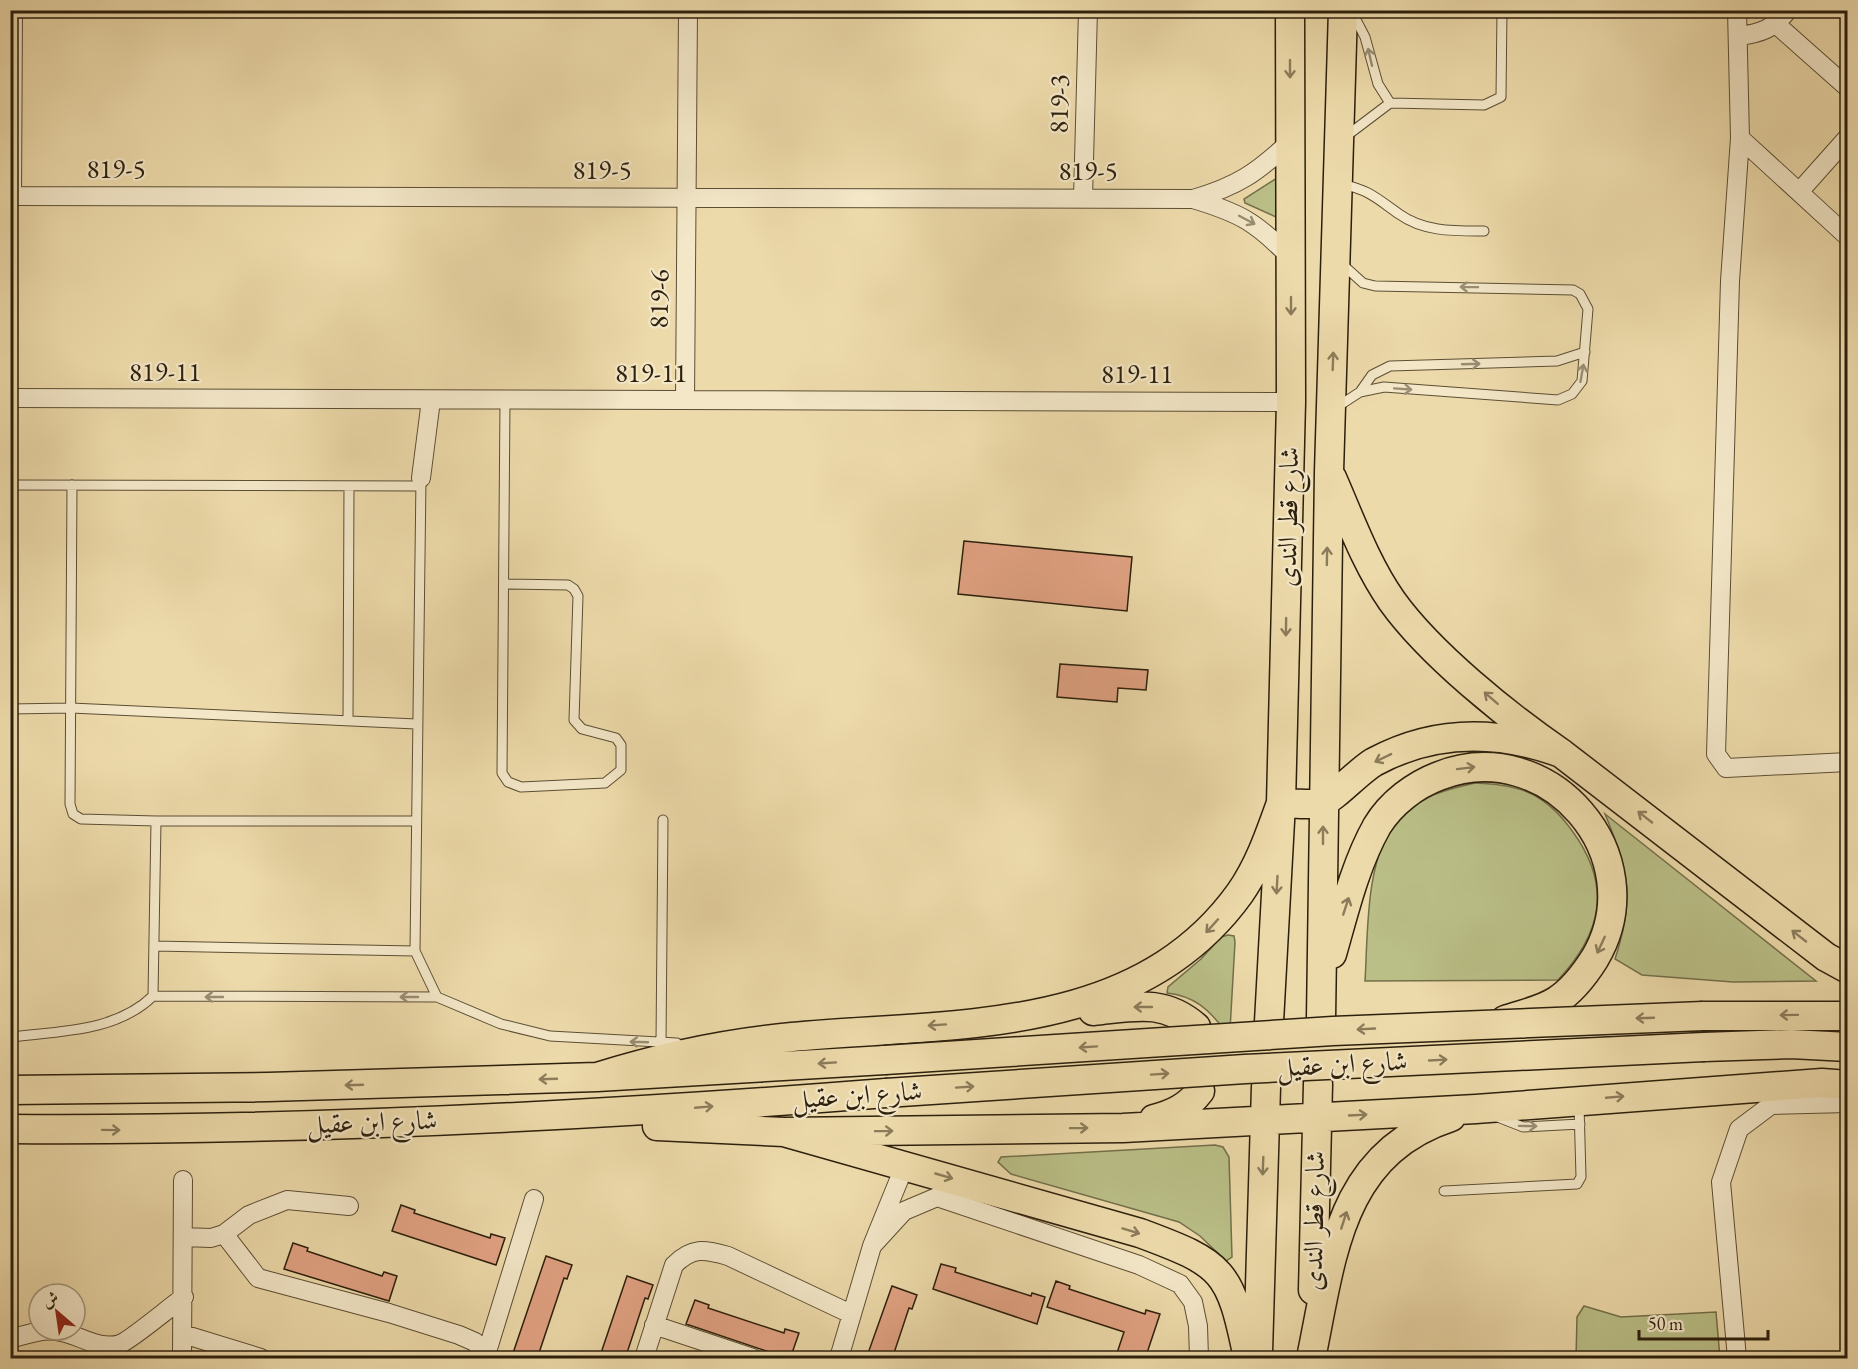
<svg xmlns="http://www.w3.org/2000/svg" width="1858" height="1369" viewBox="0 0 1858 1369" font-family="'EB Garamond',Amiri,serif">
  <rect width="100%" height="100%" fill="#eddaaa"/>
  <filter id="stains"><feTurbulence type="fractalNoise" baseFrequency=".00333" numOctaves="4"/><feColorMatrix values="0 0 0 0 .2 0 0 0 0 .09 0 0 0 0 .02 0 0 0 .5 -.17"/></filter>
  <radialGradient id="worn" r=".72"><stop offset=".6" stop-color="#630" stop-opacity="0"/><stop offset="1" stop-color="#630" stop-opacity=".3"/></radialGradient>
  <path fill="#babf87" stroke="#736f4a" stroke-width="1.5" d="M1277,178l1,37 -2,2 -31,-14 -1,-4z
    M1475,783c17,1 35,2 50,8 21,8 36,24 48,41 39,54 29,101 -15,148l-193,1c3,-47 0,-123 32,-161 19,-23 51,-31 78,-37z
    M1605,814l211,167 -83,1 -91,-7 -27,-16c20,-61 14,-87 -10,-145z
    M1228,935l6,1 1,6 -5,88 -5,1c-16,-22 -31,-35 -58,-38l1,-6 33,-28 20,-22z
    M1215,1145l8,2 6,10 3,100 -6,4 -26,-25 -21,-14 -168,-48 -13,-12 3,-5z
    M1584,1306l37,11 95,-5 4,46h-144l1,-41z"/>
  <path fill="#e1a283" stroke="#2c1f0c" stroke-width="1.5" d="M964,541l168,16 -5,54 -169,-17z
    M1060,664l88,6 -2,20 -28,-2 -1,14 -60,-5z
    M401,1205l14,5 -1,3 76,25 1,-4 14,4 -9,27 -104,-34z
    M293,1243l15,5 -1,3 75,25 2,-4 13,4 -8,25 -105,-32z
    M546,1256l26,9 -5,14 -3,-1 -27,81h-26z
    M941,1264l15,4 -1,4 76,24 1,-3 13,4 -8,27 -104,-35z
    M627,1276l26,9 -5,14 -3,-1 -20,61h-26z
    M1056,1281l14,5 -1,3 76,25 1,-4 14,4 -15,45h-30l9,-27 -77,-25z
    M892,1286l25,9 -5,14 -3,-1 -17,51h-26z
    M695,1300l14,5 -1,3 76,25 1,-4 14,4 -9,26 -104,-35z"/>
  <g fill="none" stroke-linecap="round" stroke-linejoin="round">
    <defs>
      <path id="lane" d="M1352,12l13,25 13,47 12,19
        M1345,137l45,-34 94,2 17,-8 1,-87
        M1342,184c29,7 34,14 57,30 25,18 55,17 85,17
        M1360,392l12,-17 18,-9 167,-5 28,-9
        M1337,407l23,-15 24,-5 174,13 14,-6 10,-13 6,-72 -8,-15 -7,-4 -198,-4 -12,-3 -21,-19
        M421,478l-6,473 22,46
        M10,485l411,1
        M72,485l-2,319 3,10 8,5 75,2 -3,175
        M504,584l64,1 6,4 4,7 -4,124 8,9 34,9 5,7v25l-16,13 -84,4 -13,-5 -6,-9 3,-373
        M10,709l61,-1 345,16
        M348,721l1,-235
        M156,821h260
        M154,946l261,5
        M10,1037c50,-6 106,-5 143,-41l284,1 64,27 49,12 127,7
        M661,1043l2,-223
        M1495,1116l28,11 57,-3
        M1444,1191l133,-7 4,-7 -2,-71"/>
      <path id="street" d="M1737,10l3,128 -10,143 -14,473 10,14 122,-6
        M1777,25l71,63
        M1739,36c23,-3 34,-7 49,-26
        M1740,138l108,99
        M1799,192l49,-55
        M10,196l1183,3c45,-13 63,-26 97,-57
        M12,196l1,-186
        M1083,198l5,-188
        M1193,199c47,14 63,23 98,59
        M10,398l1281,4
        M685,400l3,-390
        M421,478l10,-78
        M224,1234l34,44 131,35 70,22 16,7 13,16
        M183,1237l28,1 13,-4 25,-19 38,-15 62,6
        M872,1246l32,-35 33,-14 202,68 41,19 13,18 5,24 1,32
        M654,1325l99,33
        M183,1334l78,24
        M10,1339c15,-4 31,-10 46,-8 22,2 41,20 64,13 11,-4 51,-38 64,-47
        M486,1355l48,-156
        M182,1358l1,-178
        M644,1358l30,-93c18,-18 30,-16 54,-9l123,58
        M839,1358l33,-112 33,-81
        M1737,1358l-16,-176 18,-53 32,-24 77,-2"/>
      <path id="primary" d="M1332,478c18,41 34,86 60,123 38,53 115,115 169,152l265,204 22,12
        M1332,954c12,-42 23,-89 45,-128 14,-23 38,-41 62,-50 109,-43 216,80 156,182 -10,16 -23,33 -39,43 -16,10 -34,13 -51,19
        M1093,1011c40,-4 70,-13 103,16
        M1703,1016h145
        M1321,1019l8,-547 14,-462
        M1269,1022l12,-219 10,-401 -1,-392
        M1704,1047l87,-3 57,3
        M597,1077c64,-20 128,-34 195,-40 157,-15 344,1 448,-144 19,-27 30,-59 41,-90 12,0 31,3 42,-1 11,-4 37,-32 51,-40 61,-33 124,-32 187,-9
        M10,1090l258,-3 329,-10 288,-17
        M1154,1119c19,-5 34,-12 46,-28
        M657,1126l127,6 356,101c84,31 90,37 108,125
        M10,1129c292,2 585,-13 876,-36
        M784,1132l339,-4 353,-19 346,-26 26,2
        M1313,1290l5,-206
        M1258,1352l8,-265
        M1311,1358c21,-100 27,-204 140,-241"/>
    </defs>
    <use href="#lane" stroke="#5c4e34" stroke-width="11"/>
    <use href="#street" stroke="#5c4e34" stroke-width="20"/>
    <use href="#primary" stroke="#2c1f0c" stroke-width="31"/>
    <use href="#lane" stroke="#f3e7c8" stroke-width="9"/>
    <use href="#street" stroke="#f3e7c8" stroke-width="18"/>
    <use href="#primary" stroke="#eddaaa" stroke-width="28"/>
    <defs>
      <path id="primary-bridge" d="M885,1060l448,-29 370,-15
        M886,1093l359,-24 459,-22"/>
    </defs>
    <use href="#primary-bridge" stroke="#2c1f0c" stroke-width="31" stroke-linecap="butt"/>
    <use href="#primary-bridge" stroke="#eddaaa" stroke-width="28"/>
  </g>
  <defs><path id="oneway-shaft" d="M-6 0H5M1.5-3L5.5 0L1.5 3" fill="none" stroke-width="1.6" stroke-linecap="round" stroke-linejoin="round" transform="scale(1.5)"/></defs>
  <g stroke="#998d73">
    <use href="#oneway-shaft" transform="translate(1370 57) rotate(-103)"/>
    <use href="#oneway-shaft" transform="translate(1247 220) rotate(28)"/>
    <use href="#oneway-shaft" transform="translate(1469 287) rotate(-179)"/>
    <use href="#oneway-shaft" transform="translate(1471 364) rotate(-2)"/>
    <use href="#oneway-shaft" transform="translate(1582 373) rotate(-80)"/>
    <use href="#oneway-shaft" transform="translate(1403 389) rotate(4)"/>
    <use href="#oneway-shaft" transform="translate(214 997) rotate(-180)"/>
    <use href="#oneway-shaft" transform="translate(409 997) rotate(-180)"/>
    <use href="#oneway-shaft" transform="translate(639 1042) rotate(-178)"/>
    <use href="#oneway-shaft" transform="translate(1528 1126) rotate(1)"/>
  </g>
  <g stroke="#8c7c5b">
    <use href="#oneway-shaft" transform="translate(1290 69) rotate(90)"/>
    <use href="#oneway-shaft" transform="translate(1291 306) rotate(90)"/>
    <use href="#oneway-shaft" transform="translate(1333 361) rotate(-88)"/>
    <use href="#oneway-shaft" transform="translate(1327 556) rotate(-89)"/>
    <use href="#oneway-shaft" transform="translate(1286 627) rotate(91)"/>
    <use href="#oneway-shaft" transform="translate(1491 698) rotate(-139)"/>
    <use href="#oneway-shaft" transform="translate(1383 758) rotate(154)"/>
    <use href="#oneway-shaft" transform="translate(1466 768) rotate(-7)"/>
    <use href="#oneway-shaft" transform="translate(1645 817) rotate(-142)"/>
    <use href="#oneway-shaft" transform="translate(1323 835) rotate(-90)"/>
    <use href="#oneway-shaft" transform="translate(1277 885) rotate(93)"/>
    <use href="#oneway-shaft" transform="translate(1346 906) rotate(-72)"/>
    <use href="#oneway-shaft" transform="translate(1212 926) rotate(132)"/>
    <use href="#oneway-shaft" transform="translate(1799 936) rotate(-142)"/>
    <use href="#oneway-shaft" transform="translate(1601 945) rotate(115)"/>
    <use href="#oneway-shaft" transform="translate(1143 1007) rotate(180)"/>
    <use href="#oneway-shaft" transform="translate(1789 1015) rotate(179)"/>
    <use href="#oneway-shaft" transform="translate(1645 1018) rotate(178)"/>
    <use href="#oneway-shaft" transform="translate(937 1025) rotate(176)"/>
    <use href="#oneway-shaft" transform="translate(1366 1029) rotate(177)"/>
    <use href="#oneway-shaft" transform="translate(1088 1047) rotate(176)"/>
    <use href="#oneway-shaft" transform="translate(1438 1060) rotate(-3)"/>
    <use href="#oneway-shaft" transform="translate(827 1063) rotate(176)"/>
    <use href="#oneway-shaft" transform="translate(1160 1074) rotate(-4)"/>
    <use href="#oneway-shaft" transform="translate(548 1079) rotate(178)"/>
    <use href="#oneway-shaft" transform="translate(354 1085) rotate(178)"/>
    <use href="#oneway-shaft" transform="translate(965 1087) rotate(-4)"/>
    <use href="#oneway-shaft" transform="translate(1615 1097) rotate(-5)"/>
    <use href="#oneway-shaft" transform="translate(704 1107) rotate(-5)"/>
    <use href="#oneway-shaft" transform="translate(1358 1115) rotate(-3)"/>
    <use href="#oneway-shaft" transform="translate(1079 1128) rotate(-1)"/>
    <use href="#oneway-shaft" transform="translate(111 1130) rotate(1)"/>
    <use href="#oneway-shaft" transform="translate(884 1131) rotate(-1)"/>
    <use href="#oneway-shaft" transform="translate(1263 1166) rotate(92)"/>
    <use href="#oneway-shaft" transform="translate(944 1176) rotate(16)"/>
    <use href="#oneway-shaft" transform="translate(1344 1220) rotate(-72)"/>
    <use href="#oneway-shaft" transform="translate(1131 1231) rotate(17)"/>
  </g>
  <g text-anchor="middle" stroke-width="4.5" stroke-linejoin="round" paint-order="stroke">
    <g font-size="27" fill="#2c1f0c" stroke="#f3e7c8">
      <text transform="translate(1059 104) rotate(-89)" y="9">819-3</text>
      <text x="116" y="178">819-5</text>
      <text x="602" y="179">819-5</text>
      <text x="1088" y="180">819-5</text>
      <text transform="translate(659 299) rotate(-89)" y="9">819-6</text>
      <text x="165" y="381">819-11</text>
      <text x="651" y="382">819-11</text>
      <text x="1137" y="383">819-11</text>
      <text transform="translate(1288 517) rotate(-89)" y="9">شارع قطر الندى</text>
      <text transform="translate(1342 1064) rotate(-3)" y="9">شارع ابن عقيل</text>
      <text transform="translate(857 1095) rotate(-4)" y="9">شارع ابن عقيل</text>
      <text transform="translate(372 1122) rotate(-2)" y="9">شارع ابن عقيل</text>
      <text transform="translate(1314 1221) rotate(-89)" y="9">شارع قطر الندى</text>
    </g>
  </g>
  <rect width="1858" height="1369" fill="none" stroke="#eddaaa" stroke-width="36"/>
  <rect x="12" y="12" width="1834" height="1345" fill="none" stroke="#2c1f0c" stroke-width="3"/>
  <rect x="18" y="18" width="1822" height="1333" fill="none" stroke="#2c1f0c" stroke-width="1.5"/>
  <g transform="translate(57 1312) rotate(331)"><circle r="28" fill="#f3e7c8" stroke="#a3977d" stroke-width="1.5"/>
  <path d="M0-4.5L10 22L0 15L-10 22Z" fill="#8f2418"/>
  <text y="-9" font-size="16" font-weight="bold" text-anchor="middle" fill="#2c1f0c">ش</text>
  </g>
  <path d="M1639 1330v9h129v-9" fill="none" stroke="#2c1f0c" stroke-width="3"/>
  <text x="1648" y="1330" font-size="18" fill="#2c1f0c" stroke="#f3e7c8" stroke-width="4.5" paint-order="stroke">50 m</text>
  <rect width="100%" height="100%" filter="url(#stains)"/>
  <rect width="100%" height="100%" fill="url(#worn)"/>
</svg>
